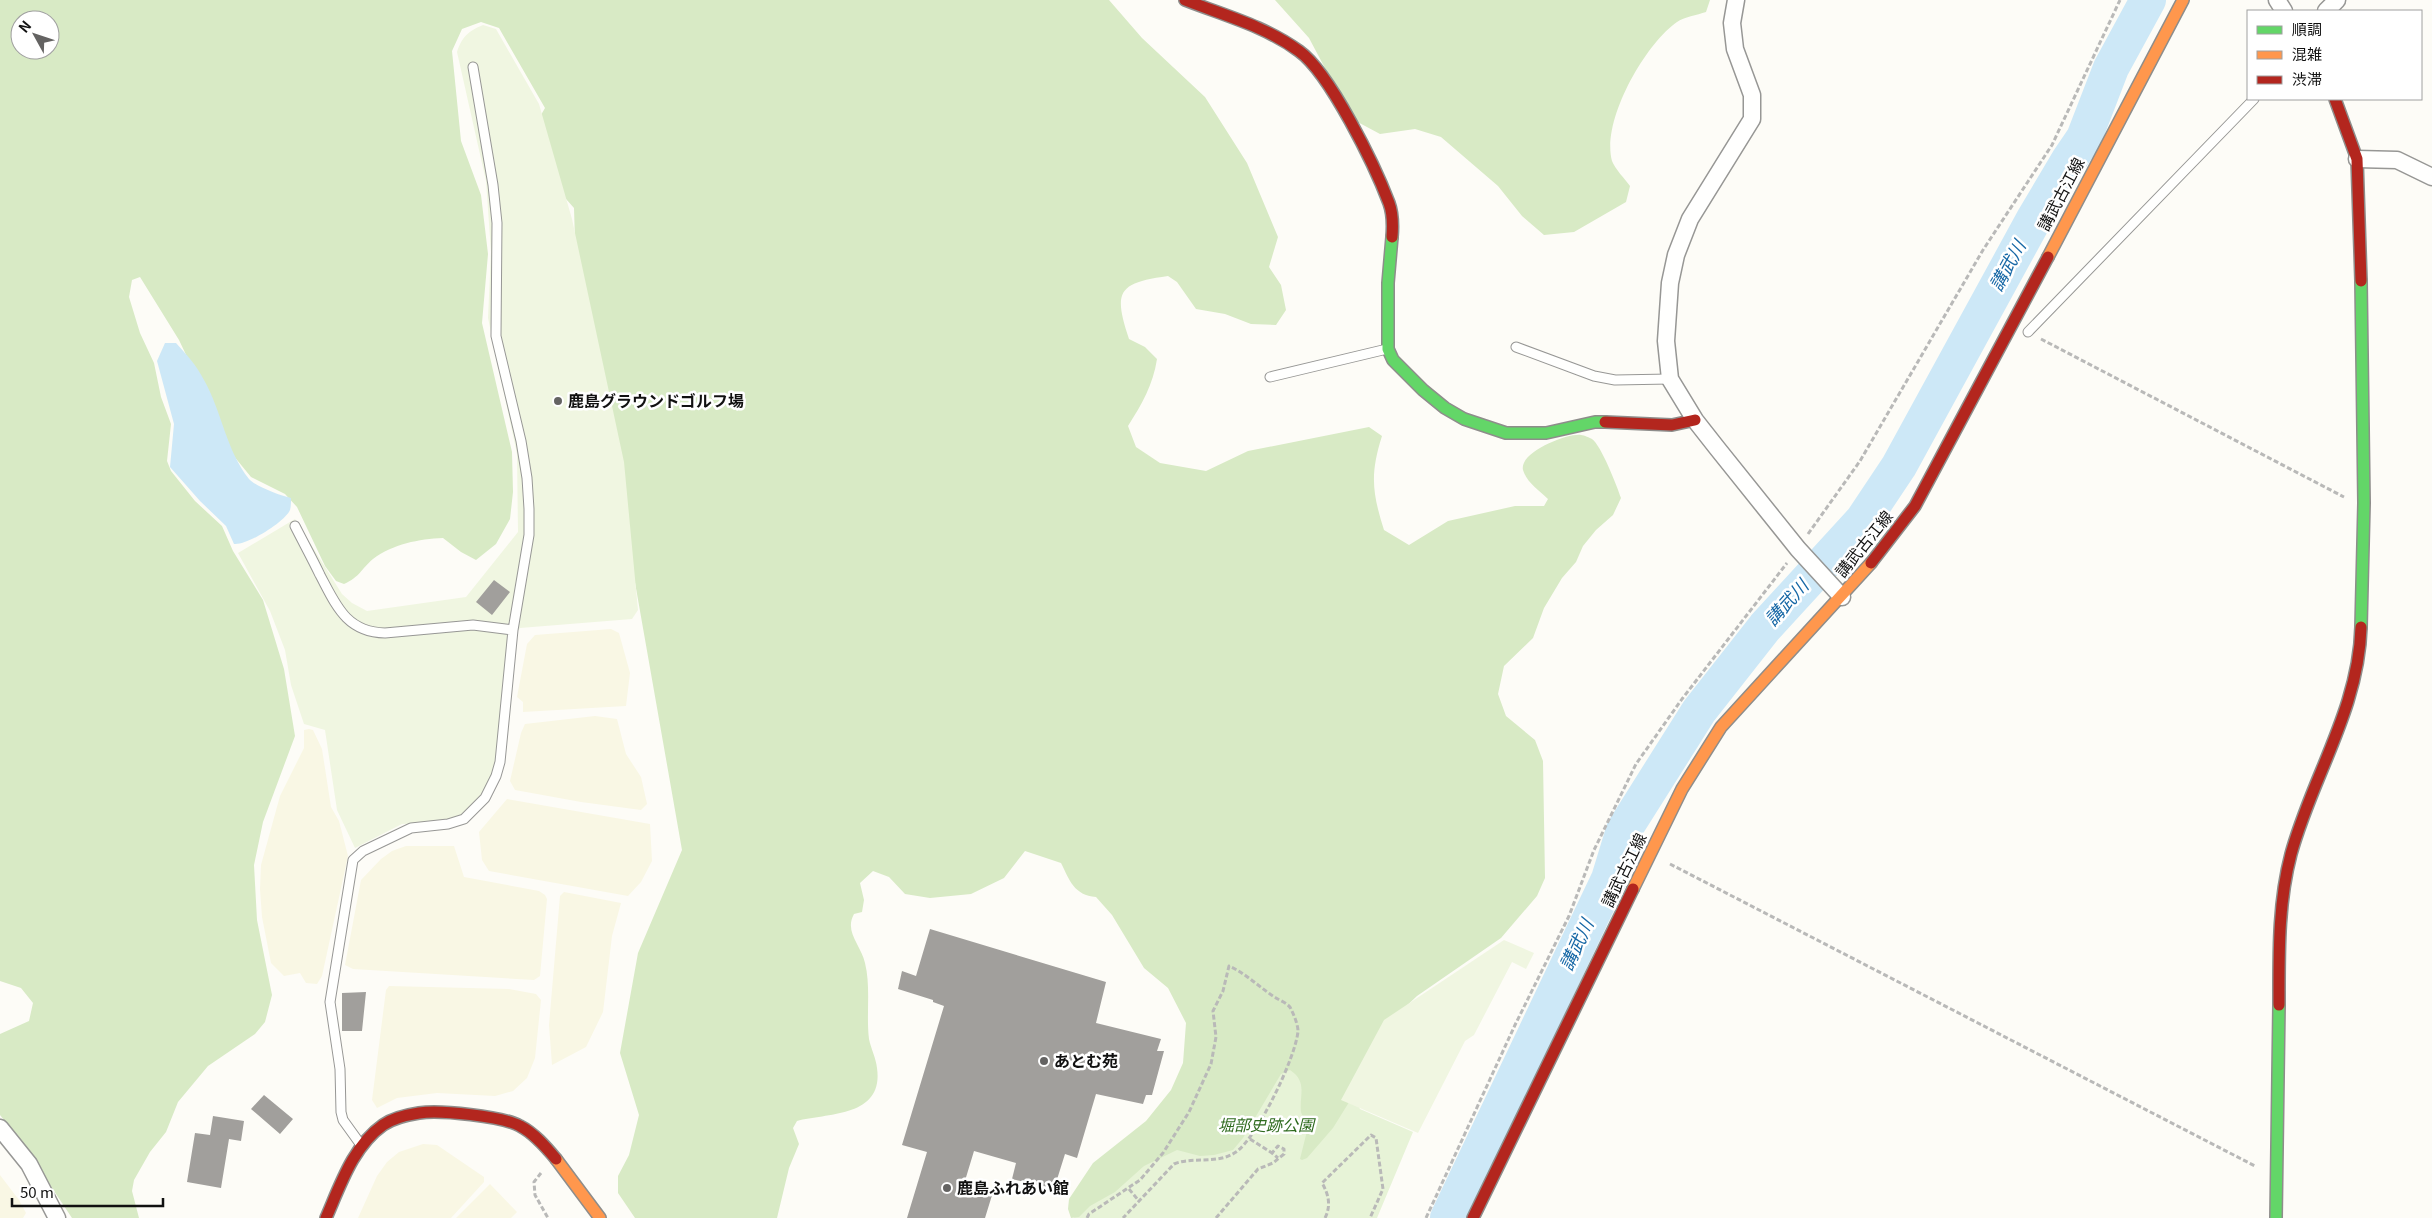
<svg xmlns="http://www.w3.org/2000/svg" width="2432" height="1218" viewBox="0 0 2432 1218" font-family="Georgia,'Noto Sans JP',serif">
  <rect width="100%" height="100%" fill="#fdfcf7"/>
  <path fill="#f9f7e4" d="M611,629l8,4 11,40 -4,33 -103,6v-10l-6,-5 10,-53 8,-9z
    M595,716l22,3 9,35 15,23 6,27 -6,6 -60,-8 -66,-12 -5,-9 11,-48 4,-9z
    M309,729l4,1 9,19 9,58 8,14 9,35 -26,120 -5,8 -11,-1 -6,-10 -16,3 -13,-13 -9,-46 -2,-28 1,-24 19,-69 24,-48v-18z
    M507,799l143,25 2,37 -11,21 -13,14 -139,-25 -7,-11 -3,-28z
    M406,846h48l10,31 75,14 6,4 2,4 -7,77 -6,4 -181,-11 -8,-4 16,-85 20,-21 11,-8z
    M564,892l57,11 -9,33 -9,76 -17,35 -34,18 -3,-40 11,-129z
    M389,986l120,3 27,5 5,6 -6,58 -8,20 -14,13 -18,5 -58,-3 -40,5 -20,10 -5,-8 14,-110z
    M423,1144l14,1 47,32v5l-33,36h-93l19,-42 10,-14 12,-10z
    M0,1175l19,25 7,13 -3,5h-23z
    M490,1184l27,28 -6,6h-55z"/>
  <path fill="#e7f3d7" d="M1337,1062l23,47 53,23 -36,86h-303l4,-15 112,-129z"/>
  <path fill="#d8eac5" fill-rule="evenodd" d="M0,0h1109l33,38 63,59 42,66 31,74 -9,30 12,18 5,25 -10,15 -25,-1 -26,-10 -29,-5 -19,-27 -9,-6c-50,7 -55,15 -39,63l16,8 12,12c-4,26 -15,45 -29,67l8,21 24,16 46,8 42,-20 121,-24 13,9c-12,38 -10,56 2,94l25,15 39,-24 67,-15h29l4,-7c-9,-9 -21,-16 -25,-29 -4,-18 45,-37 58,-35 3,0 9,3 11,4 9,6 25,47 29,59l-8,17 -17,15 -13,16 -7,16 -14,16 -18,30 -11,30 -29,28 -6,28 8,22 29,24 8,21 2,117 -8,18 -36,42 -84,58 -37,35 -24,60 -23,37 -26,30 -5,2 -2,-1 8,-32c-2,-5 -6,-11 -7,-15 -2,-17 7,-30 -11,-42l-9,4 -38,64 -10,12 -19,5 -14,1 -23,-6 -33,16 -29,26 -25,14 -11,11 -8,1 -3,-9 1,-10 24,-36 53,-42 25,-31 12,-27 3,-40 -18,-35 -24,-20 -32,-53 -16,-18c-22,-2 -26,-16 -35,-34l-36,-12 -21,27 -33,16 -41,4 -25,-4 -16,-17 -16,-6 -13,12 4,17 -2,12 -8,2c-10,18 7,31 11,49 6,24 1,51 4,76 2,10 7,19 8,29 7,49 -48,45 -80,53l-4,7 6,16 -10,24 -12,50h-142l-17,-25v-17l11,-21 10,-40 -19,-62 18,-100 44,-103 -107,-609 -1,-33 -16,-18 -24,-63 11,-19 -46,-80 -18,-6 -19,7 -10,22 9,90 20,54 7,59 -6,69 30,129 1,40 -3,27 -14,25 -20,16 -15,-8 -18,-14c-24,1 -50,6 -70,21 -12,10 -13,18 -29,25l-8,-3 -11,-15 -28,-59 -12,-13 -34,-17 -32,-39 -21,-58 -19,-40 -39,-63 -8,3 -3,17 11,36 14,30 7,34 10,27 -4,37 4,10 24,30 27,25 11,25 30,49 21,69 11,67 -32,86 -9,43 3,55 15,75 -7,27 -10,12 -47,32 -30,36 -12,30 -16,20 -16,28 -2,11 7,27h-67l-50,-75 -22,-28v-81l29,-13 4,-18 -12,-15 -21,-7zM20,20h30v30h-30z
    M1275,0h435l-4,12c-9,3 -22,5 -29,10 -32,22 -76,99 -65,139 3,8 13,18 18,25l-4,16 -52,30 -30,3 -22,-19 -24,-30 -57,-49 -26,-8 -35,5 -28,-15 -43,-81z"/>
  <path fill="#f0f6e1" d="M483,25l13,4 43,75 33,115 52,243 14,148 -6,9 -112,9 -11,13 -12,121 -6,20 -14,21 -14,14 -18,5 -43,2 -47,24 -18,-38 -12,-80 -21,-6 -13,-39 -6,-35 -15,-39 -32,-58 57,-34 47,75 10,9 15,8 99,-14 52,-65 -1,-78 -29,-136 3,-66 -5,-71 -29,-129c5,-15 11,-21 26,-27z
    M1504,940l30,13 -8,16 -14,-7 -38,73 -9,6 -47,92 -77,-33 43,-80z"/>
  <path fill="#cde8f7" d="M165,343h11c11,12 21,23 28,37 18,32 22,70 45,99 6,7 32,17 42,19 0,3 0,9 -1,12 -5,12 -44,36 -56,34l-8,-18 -26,-25 -30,-34 4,-43 -17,-63z"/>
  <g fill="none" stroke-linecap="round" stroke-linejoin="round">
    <path stroke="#cde8f7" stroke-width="36" d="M1448,1218l161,-339 15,-49 75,-119 66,-84 98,-107 36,-54 135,-247 35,-59 15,-22 27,-70 37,-68"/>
  </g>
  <path fill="#a19f9c" d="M494,580l16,12 -18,23 -16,-13z
    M930,929l176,53 -10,41 65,16 -4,12h7l-12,44h-6l-3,9 -47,-10 -19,64 -12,-4 -11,35 -42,-10 4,-16 -42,-12 -10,33 29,8 -8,26h-78l20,-66 -25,-7 42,-139 -11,-4v-2l-35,-11 4,-18 14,5z
    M366,992l-4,39h-20v-38z
    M264,1095l29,24 -13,15 -29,-25z
    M213,1116l31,5 -3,20 -12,-2 -8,49 -34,-6 8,-49 15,2z"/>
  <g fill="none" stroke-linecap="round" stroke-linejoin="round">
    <defs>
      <path id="lane" d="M2028,332l226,-233
        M1516,347l78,29 21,4 55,-1
        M1270,377l117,-28
        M295,526c8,16 17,32 25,49 16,30 26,57 65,58l88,-8 40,5
        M361,1145l-18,-25 -2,-8 -1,-43 -10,-67 23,-142 10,-9 48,-23 37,-4 16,-5 21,-21 11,-22 4,-14 13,-132 16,-95v-26l-2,-31 -6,-37 -25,-105 1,-113 -4,-38 -20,-118"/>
      <path id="street" d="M1736,0l-4,23 3,26 17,46v24l-62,100 -14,36 -6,28 -4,58 4,38 25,41 22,28 81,101 44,48
        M2277,0l7,11
        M2326,11l11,-11
        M2357,159l40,1 35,17
        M0,1128l29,36 28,54"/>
      <path id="fast" d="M1392,237l-4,46v66l5,11 30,30 22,18 19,11 42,14h40l49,-11h10
        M2361,281l3,222 -3,124
        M2276,1218l3,-213"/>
      <path id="slow" d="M2048,257l135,-257
        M1633,889l49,-100 39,-62 150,-164
        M556,1159l44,59"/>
      <path id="jam" d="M1185,0c38,15 80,26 114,51 31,22 76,115 90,152 4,11 4,22 3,34
        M2335,99l22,60 4,122
        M1605,422l67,3 23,-5
        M1871,563l44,-57 133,-249
        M2279,1005c0,-51 -1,-102 12,-151 21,-77 68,-145 70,-227
        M326,1218c14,-32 27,-72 57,-93 10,-7 23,-10 36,-12 21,-3 83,3 101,13 14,7 26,21 36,33
        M1473,1218l160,-329"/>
    </defs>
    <use href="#lane" stroke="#979795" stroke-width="11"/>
    <use href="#street" stroke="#979795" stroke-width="19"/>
    <use href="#fast" stroke="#8e8d8b" stroke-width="14"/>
    <use href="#slow" stroke="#8e8d8b" stroke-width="14"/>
    <use href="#jam" stroke="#8e8d8b" stroke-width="14"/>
    <path stroke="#b9b9b8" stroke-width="3" stroke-dasharray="5 2.5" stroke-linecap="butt" d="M2041,339l303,158
      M1808,534l52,-73 123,-211 69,-105 68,-145
      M1670,864l585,302
      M1250,1139l22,14
      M541,1173l-7,9 1,13 13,23
      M1129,1189l10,12
      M1087,1218l2,-4 51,-34 23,-27 26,-41 22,-48 5,-27 -3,-26 10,-20 6,-25c18,8 31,22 47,32 5,3 13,6 15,11 3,6 7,16 7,22 -2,26 -41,107 -62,121 -19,13 -42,4 -62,12l-51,54
      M1216,1218l42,-49 15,-6 11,-9v-5l-6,-3 -6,7 6,5
      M1325,1218c6,-12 4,-23 -3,-35l49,-48 5,3 7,51 -13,29
      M1426,1218l89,-193 54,-109 25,-66 42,-86 46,-65 105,-136"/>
    <use href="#lane" stroke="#fffffe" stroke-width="9"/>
    <use href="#street" stroke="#fffffe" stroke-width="16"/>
    <use href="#fast" stroke="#63d668" stroke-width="11"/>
    <use href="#slow" stroke="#ff974d" stroke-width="11"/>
    <use href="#jam" stroke="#b3261e" stroke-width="11"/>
  </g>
  <g fill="#646362" stroke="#fff" stroke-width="2">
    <circle cx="558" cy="401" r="5"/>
    <circle cx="1044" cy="1061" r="5"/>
    <circle cx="947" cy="1188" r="5"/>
  </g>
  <g text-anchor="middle" stroke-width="5" stroke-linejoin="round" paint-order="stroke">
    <g font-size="16" fill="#111" stroke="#fff">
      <text transform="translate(2061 194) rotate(-62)" y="6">講武古江線</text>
      <text transform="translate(1864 544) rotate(-51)" y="6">講武古江線</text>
      <text transform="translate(1624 870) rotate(-64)" y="6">講武古江線</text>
    </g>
    <g font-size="16" font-weight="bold" fill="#111" stroke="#fff" text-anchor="start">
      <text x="568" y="407">鹿島グラウンドゴルフ場</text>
      <text x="1054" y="1067">あとむ苑</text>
      <text x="957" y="1194">鹿島ふれあい館</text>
    </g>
    <g font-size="16" font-style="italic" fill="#2f6b1f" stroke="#fff">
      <text x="1266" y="1131">堀部史跡公園</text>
    </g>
    <g font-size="18" font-style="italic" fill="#1768a6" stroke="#fff">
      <text transform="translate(2008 266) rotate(-61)" y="6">講武川</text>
      <text transform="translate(1787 603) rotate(-48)" y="6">講武川</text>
      <text transform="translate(1577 945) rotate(-65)" y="6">講武川</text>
    </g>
  </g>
  <rect x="2247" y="10" width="175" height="90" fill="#ffffff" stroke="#a0a0a0"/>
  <rect x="2257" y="26" width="25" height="8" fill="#63d668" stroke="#a0a0a0"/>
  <text x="2292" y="35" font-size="15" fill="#111111">順調</text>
  <rect x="2257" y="51" width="25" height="8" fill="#ff974d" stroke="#a0a0a0"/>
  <text x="2292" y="60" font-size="15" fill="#111111">混雑</text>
  <rect x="2257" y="76" width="25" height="8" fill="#b3261e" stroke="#a0a0a0"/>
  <text x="2292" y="85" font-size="15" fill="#111111">渋滞</text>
  <g transform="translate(35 35) rotate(310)"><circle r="24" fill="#ffffff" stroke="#a0a0a0"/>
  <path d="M0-4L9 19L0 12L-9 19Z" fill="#646362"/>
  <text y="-8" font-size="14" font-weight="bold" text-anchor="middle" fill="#111111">N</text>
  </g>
  <path d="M12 1198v8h151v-8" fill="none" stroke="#111111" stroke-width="2.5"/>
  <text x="20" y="1198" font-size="15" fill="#111111" stroke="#ffffff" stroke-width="4" paint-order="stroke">50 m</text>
</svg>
